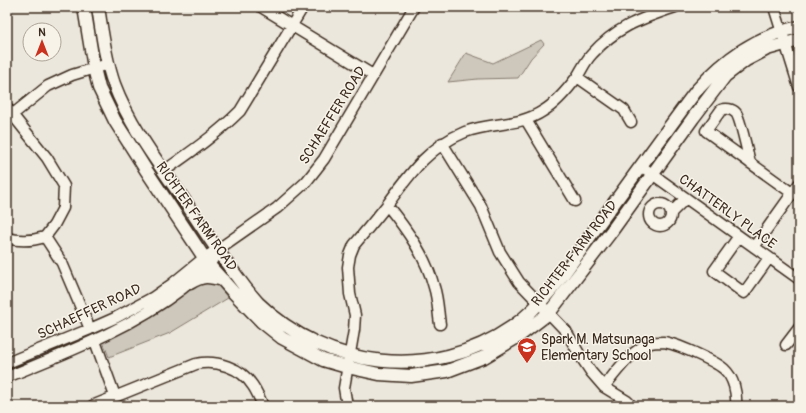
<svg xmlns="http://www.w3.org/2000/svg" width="806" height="413" viewBox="0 0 806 413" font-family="Pangolin,sans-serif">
  <rect width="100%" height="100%" fill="#ece7dc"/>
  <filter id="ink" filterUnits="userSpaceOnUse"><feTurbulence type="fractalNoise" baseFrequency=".025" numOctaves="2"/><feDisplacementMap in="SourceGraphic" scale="8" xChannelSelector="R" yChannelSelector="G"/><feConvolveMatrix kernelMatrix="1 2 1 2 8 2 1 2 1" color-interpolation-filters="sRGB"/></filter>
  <g filter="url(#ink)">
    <path fill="#cec8bc" stroke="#84796d" d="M541,40l3,4 -13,14 -13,20 -40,1 -30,3 18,-29 27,10z
      M209,275l19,23 -58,35 -61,24 -9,-23 4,-9z"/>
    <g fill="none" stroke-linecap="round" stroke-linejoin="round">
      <defs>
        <path id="minor" d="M261,7l112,68
          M774,7l25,80
          M577,77l47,33 7,12
          M7,108l40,50 17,28 -1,22 -9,17 -9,12
          M12,115l36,-29 24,-11 36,-11
          M526,120l49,81
          M442,143l39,63 19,46 19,30 47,49 15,26 10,15 13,15 23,14 5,5
          M750,163c-2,-9 -10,-45 -14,-50 -4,-4 -10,-5 -15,-3l-15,21 86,62
          M641,166l158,113
          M164,171c27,-19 53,-37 76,-60l63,-104
          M649 215a11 11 0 1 1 22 0a11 11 0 1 1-22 0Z
          M387,205c20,25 39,51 47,82 4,12 4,25 6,37
          M671,213l15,-15
          M739,236l-25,35 30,22 25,-35
          M45,237l17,26 28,66
          M7,238c14,4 25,3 38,-1
          M754,247l45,-63
          M95,341l20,55
          M786,345l13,-17
          M7,363l83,-34 25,-11 37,-20 20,-14 32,-26 13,-8 60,-42 29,-26 18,-23 90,-152
          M7,377c61,-25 123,-48 176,-89 10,-8 23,-18 30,-29
          M604,387c12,-15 28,-38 47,-44 3,-1 9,-1 12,-1 12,1 52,19 61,27 10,9 13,24 12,37
          M92,406l104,-42c20,-4 45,3 57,22 4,6 7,13 10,20
          M347,406l-3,-18 10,-58 1,-15 -5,-21 -2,-27 2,-12 4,-10c11,-13 22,-26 33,-40 23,-31 41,-58 78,-73 26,-10 54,-5 78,-21 14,-8 25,-22 34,-34 5,-8 9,-17 15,-23 25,-28 49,-35 83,-47"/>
        <path id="major" d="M84,7l10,61 5,20 16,33 31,49 63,95 25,28 28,29 20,16 41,22 24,7 32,7 32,2 36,-5 37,-14 35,-21 30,-23 62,-81 82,-114 32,-42 21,-16 21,-11 32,-9
          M98,7c4,25 7,52 16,77 16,43 48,84 74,122 15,23 30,46 47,68 7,10 15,20 23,29 69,67 175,79 254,24 37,-26 61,-67 86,-102 33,-45 65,-90 98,-134 29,-32 60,-55 103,-64
          M190,283c13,-8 18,-7 33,-3"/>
      </defs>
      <use href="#minor" stroke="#3b2a1e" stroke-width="13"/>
      <use href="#major" stroke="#3b2a1e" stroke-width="15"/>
      <use href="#minor" stroke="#f7f3e8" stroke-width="10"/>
      <use href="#major" stroke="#f7f3e8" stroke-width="12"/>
    </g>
  </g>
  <defs>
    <symbol id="school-pin" viewBox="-11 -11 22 30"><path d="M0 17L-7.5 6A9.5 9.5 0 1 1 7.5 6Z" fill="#c8321e" stroke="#f7f3e8"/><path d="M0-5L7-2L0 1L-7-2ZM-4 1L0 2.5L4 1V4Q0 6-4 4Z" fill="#fff"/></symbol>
  </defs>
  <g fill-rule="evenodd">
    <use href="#school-pin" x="516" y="336" width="22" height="30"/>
  </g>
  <g text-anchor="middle" stroke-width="3" stroke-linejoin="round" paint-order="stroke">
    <g font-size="14" fill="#3b2a1e" stroke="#f7f3e8">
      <text transform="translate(332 115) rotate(-58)" y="5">SCHAEFFER ROAD</text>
      <text transform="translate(728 211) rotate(36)" y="5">CHATTERLY PLACE</text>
      <text transform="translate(197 216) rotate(55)" y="5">RICHTER FARM ROAD</text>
      <text transform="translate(574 253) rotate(-52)" y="5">RICHTER FARM ROAD</text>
      <text transform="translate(89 311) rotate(-25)" y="5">SCHAEFFER ROAD</text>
    </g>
    <g font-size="14" fill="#3b2a1e" stroke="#f7f3e8" text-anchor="start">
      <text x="541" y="344">Spark M. Matsunaga<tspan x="541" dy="16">Elementary School</tspan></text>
    </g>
  </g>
  <rect width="806" height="413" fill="none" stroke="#f7f3e8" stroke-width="24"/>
  <rect x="12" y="12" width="782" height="389" fill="none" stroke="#3b2a1e" stroke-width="1.5" filter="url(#ink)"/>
  <g transform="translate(42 42)"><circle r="19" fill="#f7f3e8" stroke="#aca397"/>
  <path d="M0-3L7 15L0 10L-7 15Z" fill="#c8321e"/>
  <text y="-6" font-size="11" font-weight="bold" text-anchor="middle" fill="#3b2a1e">N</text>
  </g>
</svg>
